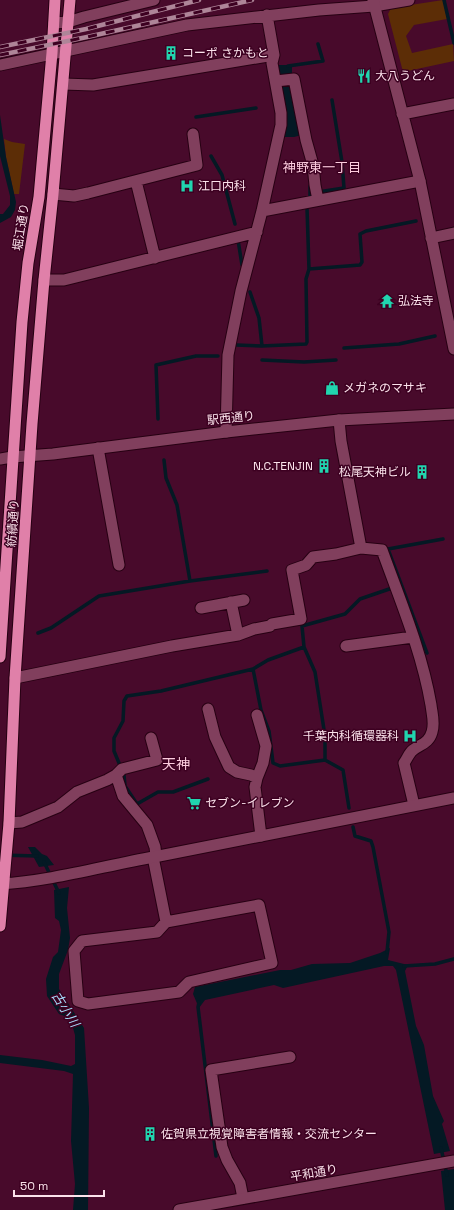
<svg xmlns="http://www.w3.org/2000/svg" width="454" height="1210" viewBox="0 0 454 1210" font-family="'Space Grotesk','Noto Sans JP',sans-serif">
  <rect width="100%" height="100%" fill="#480a2b"/>
  <path fill="#5c2d06" d="M443,0l4,19 -33,6 -8,11 6,17 41,-9 1,17 -51,11 -15,-58 3,-6z
    M4,139l8,3 13,2 -6,50h-5l-8,-37z"/>
  <path fill="#041924" d="M278,65h14v20l10,50 -8,2h-10v-40z
    M0,115l6,42 10,45 -1,8 -4,7 -11,6v-9h3l7,-9v-9l-10,-40z
    M28,847h7l7,7 5,2 7,9 -15,2z
    M69,887l-2,21 3,30 -2,12 -9,24v15l25,39 5,80 -1,102h-15l2,-26 -4,-43 2,-67 -9,-3 -64,-8v-8l42,5 29,6 4,-2v-29l-4,-14 -4,-4 -8,-3 -12,-18 -1,-17 7,-22 5,-5 3,-22 -2,-9 -4,-3 -1,-28z
    M390,948l-2,12 20,5 -3,6 11,55 8,19 9,51 11,25 -2,3 8,27 -16,3 -38,-184 -3,-4h-9l-101,22 -9,-3 -69,15 -6,8 -6,-14 2,-7 85,-17h11l21,-6 38,-1 30,-10z
    M454,1169v41h-9l-4,-39z"/>
  <g fill="none" stroke-linecap="round" stroke-linejoin="round">
    <path stroke="#041924" stroke-width="3.5" d="M444,0l10,43
      M288,66l35,-5 -5,-17
      M196,117l60,-9
      M211,156l11,19 13,49
      M318,192l26,-4 -2,-26 -10,-62
      M310,197v-11
      M238,240l4,25
      M309,269l51,-4 2,-3 -2,-28 6,-3 50,-10
      M250,292l9,26 3,28
      M236,345l26,1 44,-2 1,-2 -1,-63 3,-10 -2,-61
      M344,348l55,-4 36,-8
      M262,360l42,2 32,-2
      M158,419l-2,-54 40,-9h22
      M164,460l2,18 11,27 13,76
      M38,633l13,-5 48,-32 91,-15 77,-10
      M427,653l-39,-104 55,-10
      M253,669l8,41 8,21 4,32 7,3 45,-6
      M208,779l-35,13h-15l-21,12 -12,-18 -1,-11 -10,-24v-13l9,-17 1,-20 3,-5 34,-5 92,-22 15,-9 36,-13
      M349,808l-6,-38 -18,-10v-24l-10,-64 -11,-25 -2,-21 43,-12 15,-15 41,-14
      M353,827l2,9 16,5 2,6 16,85 -2,20
      M0,855l37,1
      M44,862l15,31
      M404,966l31,-2 19,-5
      M199,1002l-1,5 18,149
      M441,1148l6,27"/>
    <defs>
      <path id="minor" d="M54,23l14,-1 16,-5 70,-17
        M0,65l187,-40 132,-15 55,-4 35,-6
        M276,81l18,-2 12,61 7,25 2,20 3,15
        M63,84l30,1 181,-30
        M136,181l19,77
        M53,194l21,2 14,-3 109,-28 -4,-31
        M262,211l158,-30
        M44,280h20l193,-48
        M339,420l2,21 20,107 21,2c18,50 40,102 49,155 1,9 4,18 1,27 -3,11 -11,12 -19,18 -4,3 -6,9 -9,13l10,42
        M226,432l2,-77 13,-64 21,-80 19,-86v-12l-9,-50 2,-8 -7,-40
        M98,448l21,117
        M231,602l7,33
        M201,608l43,-8
        M346,646l67,-9
        M15,678l157,-32 66,-11 16,-6 16,-3 2,-2 29,-5 -9,-49 14,-5 7,-8 23,-3 25,-6
        M208,709l7,28 14,30 8,5 14,3 6,3
        M257,715l9,31 -3,17 -6,15 -2,9 6,49
        M116,775l7,21 24,29 8,22 1,9
        M9,823l13,-1 36,-15 19,-15 30,-12 9,-5 6,-6 35,-9 -6,-22
        M153,857l13,65 93,-17 13,58 -83,19 -10,10 -91,12 -10,-3 -4,-50 8,-10 75,-9 9,-10
        M243,1198l-3,-15 -13,-23 -5,-13 -11,-77 79,-13"/>
      <path id="tertiary" d="M373,0l47,181 34,168
        M402,114l52,-10
        M431,238l23,-5
        M0,459l12,-2
        M0,884c52,-3 103,-18 154,-27 100,-20 200,-40 300,-59
        M179,1210l275,-49"/>
      <path id="secondary" d="M12,457l41,-3 173,-22 113,-12 115,-6"/>
      <path id="trunk" d="M0,657l22,-335 6,-59 11,-66 13,-144 3,-53
        M0,926l9,-103 6,-145 17,-254 12,-144 9,-86 17,-194"/>
    </defs>
    <use href="#minor" stroke="#270013" stroke-width="13"/>
    <use href="#tertiary" stroke="#270013" stroke-width="13"/>
    <use href="#secondary" stroke="#270013" stroke-width="13"/>
    <use href="#trunk" stroke="#270013" stroke-width="13"/>
    <use href="#minor" stroke="#813f5d" stroke-width="11"/>
    <use href="#tertiary" stroke="#813f5d" stroke-width="11"/>
    <use href="#secondary" stroke="#813f5d" stroke-width="11"/>
    <use href="#trunk" stroke="#e080a9" stroke-width="11"/>
    <defs>
      <path id="rail" d="M0,47l86,-18 113,-29
        M0,55l87,-18 165,-37"/>
    </defs>
    <use href="#rail" stroke="#ae8598" stroke-width="4.5"/>
    <use href="#rail" stroke="#3d0021" stroke-width="3" stroke-dasharray="9" stroke-linecap="butt"/>
  </g>
  <defs>
    <symbol id="building-bare" viewBox="-9 -9 18 18"><path d="M-4-6H4V6H1V3H-1V6H-4ZM-2.5-4.3h1.7v1.8h-1.7ZM.8-4.3h1.7v1.8H.8ZM-2.5-1h1.7V.8h-1.7ZM.8-1h1.7V.8H.8Z" fill="#21d5af" stroke="#3d0021" stroke-width="2.5" paint-order="stroke"/></symbol>
    <symbol id="restaurant-bare" viewBox="-9 -9 18 18"><path d="M-5-6h1v4h1v-4h1v4h1v-4h1v5L-1.5 .5V6h-2V.5L-5-1ZM5-6V6H3V1.5H1.5Q1.5-4 5-6Z" fill="#21d5af" stroke="#3d0021" stroke-width="2.5" paint-order="stroke"/></symbol>
    <symbol id="hospital-bare" viewBox="-9 -9 18 18"><path d="M-5-5h3v3.5h4V-5h3V5h-3V1.5h-4V5h-3Z" fill="#21d5af" stroke="#3d0021" stroke-width="2.5" paint-order="stroke"/></symbol>
    <symbol id="temple-bare" viewBox="-9 -9 18 18"><path d="M0-6L5-2H3V0L6.5 2.5H4V6H1.5V3h-3V6H-4V2.5H-6.5L-3 0V-2H-5Z" fill="#21d5af" stroke="#3d0021" stroke-width="2.5" paint-order="stroke"/></symbol>
    <symbol id="shop-bare" viewBox="-9 -9 18 18"><path d="M-5-2.5h2.3a2.7 3.5 0 0 1 5.4 0H5L5.5 6h-11ZM-1.5-2.5h3a1.5 2.3 0 0 0-3 0Z" fill="#21d5af" stroke="#3d0021" stroke-width="2.5" paint-order="stroke"/></symbol>
    <symbol id="supermarket-bare" viewBox="-9 -9 18 18"><path d="M-6-5.5h2.5l.6 2H6L4.5 2H-2.5L-4.4-4H-6ZM-1.5 3.2a1.3 1.3 0 1 0 .1 0ZM3 3.2a1.3 1.3 0 1 0 .1 0Z" fill="#21d5af" stroke="#3d0021" stroke-width="2.5" paint-order="stroke"/></symbol>
  </defs>
  <g fill-rule="evenodd">
    <use href="#building-bare" x="161" y="43" width="20" height="20"/>
    <use href="#restaurant-bare" x="354" y="66" width="20" height="20"/>
    <use href="#hospital-bare" x="177" y="176" width="20" height="20"/>
    <use href="#temple-bare" x="377" y="291" width="20" height="20"/>
    <use href="#shop-bare" x="322" y="378" width="20" height="20"/>
    <use href="#building-bare" x="314" y="456" width="20" height="20"/>
    <use href="#building-bare" x="412" y="462" width="20" height="20"/>
    <use href="#hospital-bare" x="400" y="726" width="20" height="20"/>
    <use href="#supermarket-bare" x="184" y="793" width="20" height="20"/>
    <use href="#building-bare" x="140" y="1124" width="20" height="20"/>
  </g>
  <g text-anchor="middle" stroke-width="3" stroke-linejoin="round" paint-order="stroke">
    <g font-size="12" fill="#fbe2eb" stroke="#3d0021" text-anchor="start">
      <text x="182" y="57">コーポ さかもと</text>
      <text x="375" y="80">大八うどん</text>
      <text x="198" y="190">江口内科</text>
      <text x="398" y="305">弘法寺</text>
      <text x="343" y="392">メガネのマサキ</text>
      <text x="313" y="470" text-anchor="end">N.C.TENJIN</text>
      <text x="411" y="476" text-anchor="end">松尾天神ビル</text>
      <text x="399" y="740" text-anchor="end">千葉内科循環器科</text>
      <text x="205" y="807">セブン-イレブン</text>
      <text x="161" y="1138">佐賀県立視覚障害者情報・交流センター</text>
    </g>
    <g font-size="12" fill="#fbe2eb" stroke="#3d0021">
      <text transform="translate(21 227) rotate(-81)" y="4">堀江通り</text>
      <text transform="translate(231 418) rotate(-6)" y="4">駅西通り</text>
      <text transform="translate(13 523) rotate(-86)" y="4">紡績通り</text>
      <text transform="translate(314 1173) rotate(-10)" y="4">平和通り</text>
    </g>
    <g font-size="13" fill="#fcccde" stroke="#3d0021">
      <text x="322" y="172">神野東一丁目</text>
    </g>
    <g font-size="13" font-style="italic" fill="#a5dcfb" stroke="#3d0021">
      <text transform="translate(66 1009) rotate(57)" y="5">古小川</text>
    </g>
    <g font-size="14" fill="#fcccde" stroke="#3d0021">
      <text x="176" y="769">天神</text>
    </g>
  </g>
  <path d="M14 1190v6h90v-6" fill="none" stroke="#fbe2eb" stroke-width="2"/>
  <text x="20" y="1190" font-size="12" fill="#fbe2eb" stroke="#3d0021" stroke-width="3" paint-order="stroke">50 m</text>
</svg>
